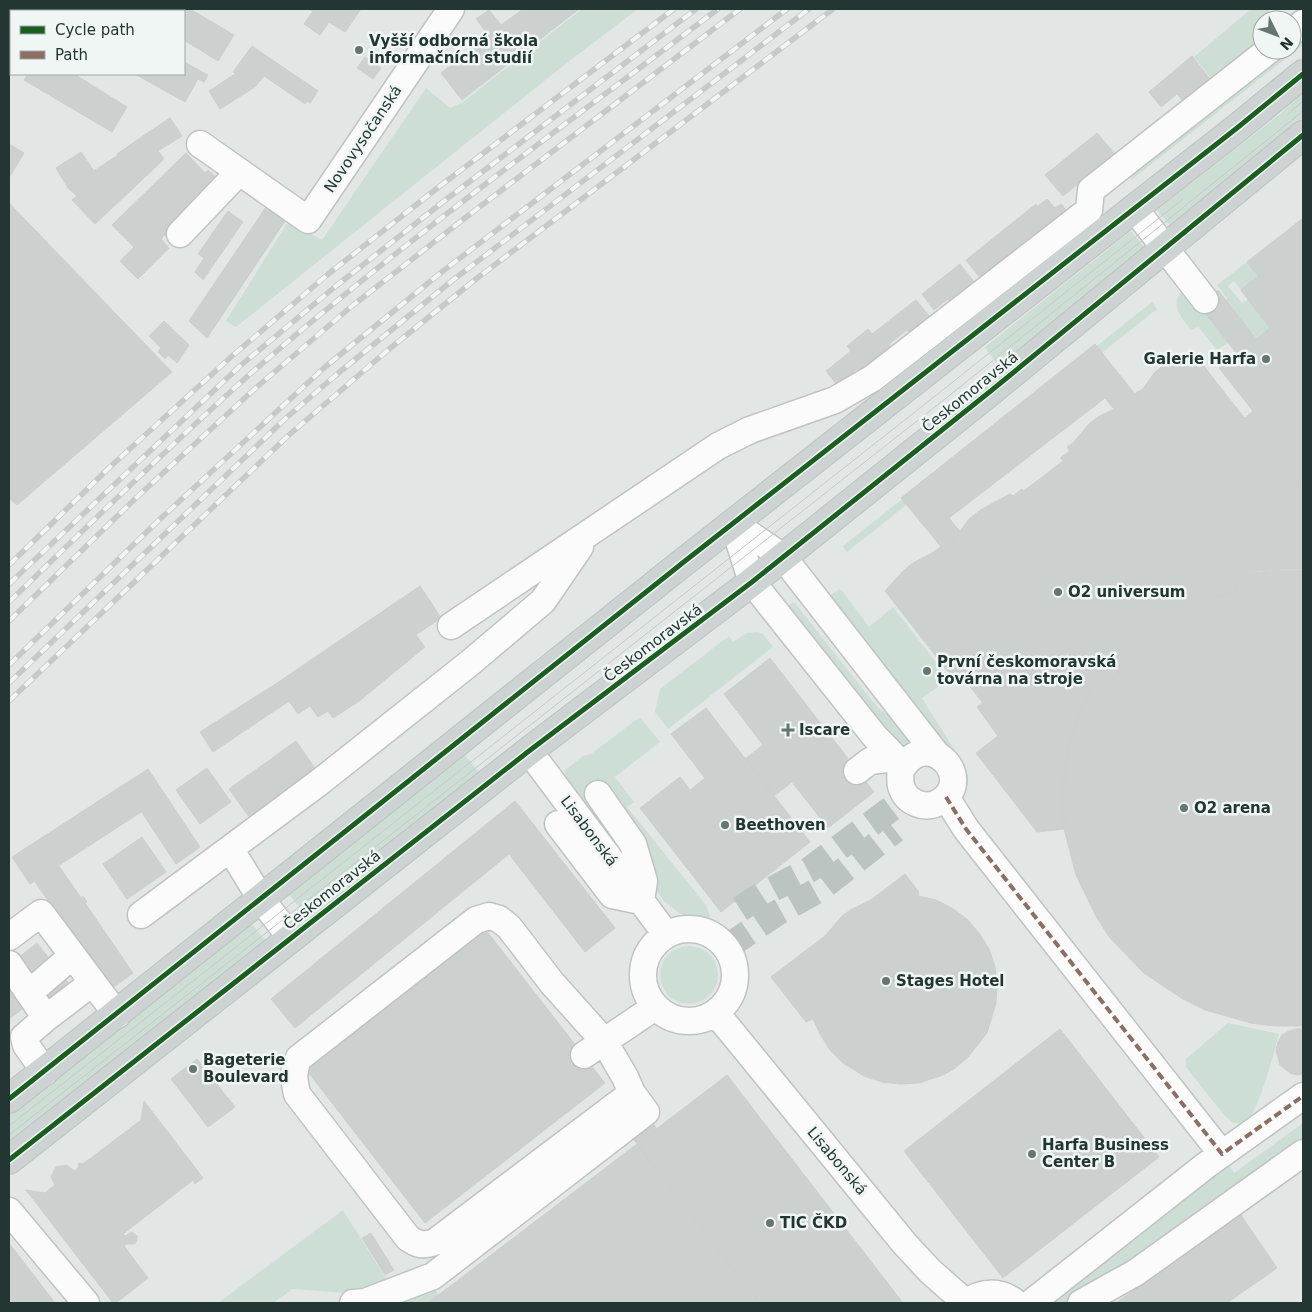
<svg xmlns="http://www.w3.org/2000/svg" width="1312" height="1312" viewBox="0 0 1312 1312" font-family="'DejaVu Sans',sans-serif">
  <rect width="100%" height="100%" fill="#e2e7e5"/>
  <path fill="#cdded4" d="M582,9h56l-70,53 -332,265 -10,-6 62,-99 34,18 104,-152 24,20 13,-6z
    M1251,9h16l8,11h-13v26l-47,37 -21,-26z
    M1303,36v9l-172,135 2,-9 152,-121h7v-5z
    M1303,93v27l-132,107 -14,-17 123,-96z
    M1131,231l15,19 -146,118 -15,-21z
    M1247,262l11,14 -17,14 -7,-9 -6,5 14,17 6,-4 22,29 -14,11 -30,-39 1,-2 -10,-13z
    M1184,290l15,15 29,38 -11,7 -19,-23 -7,3c-10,-13 -23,-27 -7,-40z
    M1152,302l5,7 -78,62 -5,-7z
    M920,485l4,6 -77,61 -4,-6z
    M839,589l4,3 26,35 24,-20 56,72 -27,19 44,71c4,12 2,19 -5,30l-51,-100 -79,-104z
    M794,602l84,106 39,29 -12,17 -117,-148z
    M757,632l6,2 10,13 -105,82 -13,-17 5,-23 69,-53 4,6 14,-9z
    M640,717l20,25 -45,35 19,25 -7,5 79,98 4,11 -3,5h-10l-18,-8 -16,-13 -12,-18 -18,-11 -64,-86 -5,-14 19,-15 8,-2z
    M463,753l16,19 -176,140 -16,-20z
    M250,922l16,19 -257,203v-31z
    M660 975a29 29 0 1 1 58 0a29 29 0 1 1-58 0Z
    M1228,1023l51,11c-5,17 -20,80 -34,88 -3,1 -8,1 -12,1l-9,-8 -38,-48v-8z
    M1303,1123v19l-217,152 -22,9h-19l158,-125 26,-12 5,7z
    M343,1210l47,75 -44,8 -53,-4 -20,14h-55z
    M431,1285l8,10 -11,8h-35z"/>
  <path fill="#ccd0cf" stroke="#cbcfce" d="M9,9h20l5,2h-23v6l-2,-2z
    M54,9h34l-1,2h-28z
    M170,9h20l44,26 -16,26 -34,-21v-29h-15z
    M309,9h52l-16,23 -16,-10 -9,13 -16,-11 9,-13z
    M523,9h56l-117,91 -21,-27 48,-37 -13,-17 13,-9 12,15z
    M9,27l2,2v16l-2,4z
    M252,46l66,45 -8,12 -3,-2 -2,3 -41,-28 -9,11 -22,-15z
    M1192,56l21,27 -26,22 -10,-11 -16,13 -12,-15z
    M365,57l16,11 -8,11 -16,-11z
    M184,62l24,13 -4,7 -6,-3 -13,23 -50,-28h49z
    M28,74h46l53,33 -15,25 -88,-52z
    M235,74l20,13 -35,22 -11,-18z
    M170,118l12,18 -24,15 -12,-17z
    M1097,133l18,21 -52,42 -18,-21z
    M146,134l18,25 -22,21 -25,-26z
    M9,144l15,9 -15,25z
    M81,152l13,19 -26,17 -12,-20z
    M186,153l19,20 3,-3 12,11 -59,58 8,9 -31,31 -18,-18 14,-14 -22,-22z
    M118,155l24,25 -47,44 -23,-24 5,-4 -9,-8z
    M1047,199l8,9 6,-4 8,10 -84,70 -19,-24 70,-56 1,3z
    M9,203l163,169 -155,133 -8,-7z
    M268,204l19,14 -80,120 -18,-17z
    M228,211l15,11 -40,58 -8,-8 9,-14 -6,-4z
    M1303,218v275l-58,-75 8,-7 -34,-43 51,-40 -29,-38 17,-14 -11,-14z
    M1303,241v130l-62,-81z
    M960,264l19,24 -25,19 -6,-8 -14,11 -12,-16z
    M1218,290l38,49 -19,15 -38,-49z
    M916,300l13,16 -20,16 -2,-2 -18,14 1,3 -31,24 -2,-2 -20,16 -11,-14 25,-20 -4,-5 21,-17 4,5z
    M164,321l25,24 -12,18 -9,-8 -3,4 -7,-7 3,-4 -12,-12z
    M1095,344l47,59 -20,16 -17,-21 -156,120 17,21 -19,15 -46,-56z
    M1192,351l111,142v76h-20l-25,2 -24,5 3,14 -28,9 -22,11 -21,13 -18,15 -17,17 -27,38 -13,-7 -17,40 -9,40 -2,24 1,39 -27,3 -61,-79 22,-17 -21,-29 6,-4 -24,-30 -6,5 -68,-87 19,-21 9,-7 19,-10 11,-8 2,3 10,-6 -3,-5 7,-4 10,-14 13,-10 28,-15 3,2 9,-7 2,2 39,-30 -3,-3 10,-7 -3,-4 6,-4 16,-19 9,-7 20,-10 7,-7 3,5 9,-7 -3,-4 9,-5 11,-16 12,-10 18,-6z
    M1283,570h20v456h-28l-24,-3 -46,-13 -22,-11 -39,-26 -34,-35 -13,-20 -21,-43 -12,-46 -1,-39 2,-24 9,-39 17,-40 13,7 12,-19 15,-19 16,-17 19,-16 21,-12 22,-11 28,-10 -3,-13 25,-5z
    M420,586l21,32 -143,96 -21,-31z
    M416,635l9,12 -67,55 -25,16 -5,-7 -10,6 -8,-11z
    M770,658l104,134 -46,36 -36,-46 -18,14 -29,-37 18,-14 -39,-51z
    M277,683l12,18 -76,51 -13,-20z
    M706,708l104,134 -89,70 -81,-104 40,-31 10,13 15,-12 -34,-44z
    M296,741l20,29 -66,48 -21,-29z
    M207,768l24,34 -31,22 -24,-34z
    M148,769l18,27 -136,88 -18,-27z
    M166,796l34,51 -24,17 -35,-53z
    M515,801l100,127 -30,24 -76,-98 -214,174 -24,-29z
    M142,837l24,35 -39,27 -24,-35z
    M59,866l22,32 2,-2 4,6 -2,1 48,70 -22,16 -76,-107z
    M905,874l14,18 -1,4 18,4 16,8 15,11 12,14 10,16 6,18 2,18 -1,18 -9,30 -19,24 -14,12 -11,6 -24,8 -19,1 -18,-2 -18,-6 -21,-13 -13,-13 -10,-16 -7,-15 -7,3 -35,-45 54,-41 17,-20 10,-7 19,-9z
    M485,929l120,154 -180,140 -120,-155z
    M37,943l36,46 -21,17 -43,-41z
    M9,976l17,30 -17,13z
    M1060,1029l99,128 -156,121 -99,-127z
    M1296,1029h7v45l-6,1 -7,-2 -10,-8 -4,-15 2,-8 4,-7 7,-4z
    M197,1059l38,48 -27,20 -37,-48z
    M727,1075l176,228h-143l-123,-159z
    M144,1101l59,77 -8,6 -2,-4 -70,54 2,2 7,-4 5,4v4l-2,4h-8l-3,2 24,32 -32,25h-3l-87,-113 19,3 10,-8 -4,-8 5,-10 11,-2 7,6 4,-3 1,-5 4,1 58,-44z
    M649,1118l8,11 -20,15 -8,-11z
    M637,1144l123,159h-332z
    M1241,1215l36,53 -50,35h-111z
    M371,1233l23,37 -9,5 -23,-37z
    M9,1243l46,60h-46z"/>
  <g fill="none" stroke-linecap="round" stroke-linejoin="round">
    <path stroke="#bcc4c2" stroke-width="26" stroke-dasharray="26 13" stroke-linecap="butt" d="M740,909l23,-15 46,-24 98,-73
      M727,947l50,-34 43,-24 75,-59"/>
    <defs>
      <path id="minor" d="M1292,32l11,-9
        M200,144l108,76 143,-211
        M1134,208l71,92
        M180,234l59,-62
        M733,523l19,59 124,156c7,7 18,16 23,26 3,7 0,14 2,22 5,17 25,25 40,15 35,-23 -14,-76 -40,-31
        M733,523l50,34 154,198
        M451,626l267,-180 32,-16 85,-30 38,-22 216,-168 2,-20 178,-140
        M529,751l137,183
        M857,771l13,-10 25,-3
        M946,797l20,32 256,325
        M558,824l54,71 29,6 3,-20 -11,-37 -35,-50
        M231,850l30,49 30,39
        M141,915l180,-134 150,-119 72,-61 37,-54
        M643 975a46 46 0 1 1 92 0a46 46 0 1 1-92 0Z
        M9,937l32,-24 76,102
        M9,964l37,54 -22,19 2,8 19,27
        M29,993l43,-37
        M716,1013l188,230 26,28 35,31
        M46,1018l46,-35
        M584,1055l71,-48
        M9,1211l77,92
        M353,1303l12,-1 68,-26 213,-164 -14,-19 -7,-16 -21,-36 -52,-58 -43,-56 -10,-8 -10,-3 -13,4 -177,138c-7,13 -5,22 -2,36l111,144c10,7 15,8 27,4l197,-149
        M965,1303c16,-12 35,-13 51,0
        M1031,1303l174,-137 98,-70
        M1081,1303l54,-30 168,-120"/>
      <path id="major" d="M9,1099l676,-538 552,-433 66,-54
        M9,1160l520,-409 223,-169 240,-192 311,-255"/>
    </defs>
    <use href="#minor" stroke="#bfc4c2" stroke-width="29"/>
    <use href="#major" stroke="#bcc3c1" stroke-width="30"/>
    <use href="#minor" stroke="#fbfbfb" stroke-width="26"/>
    <use href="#major" stroke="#cdd3d2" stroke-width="28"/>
    <path stroke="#c6c9c9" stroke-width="1" d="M1288,114l15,-13
      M9,1126l935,-737 239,-190
      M9,1135l941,-740 353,-284"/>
    <defs>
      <path id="rail" d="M9,565l102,-99 120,-109 96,-82 113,-89 234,-177
        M9,584l231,-218 96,-80 112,-88 248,-189
        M9,602c79,-76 158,-154 240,-227 149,-130 312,-247 469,-366
        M9,621l128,-124 121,-111 94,-80 113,-88 275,-209
        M9,665l149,-144 167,-154 118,-96 344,-262
        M9,683l277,-265 50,-43 117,-95 356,-271
        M9,701l281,-267 98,-84 88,-71 357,-270"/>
    </defs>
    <use href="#rail" stroke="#c6c9c9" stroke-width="5.5"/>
    <use href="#rail" stroke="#eff6f4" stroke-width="4" stroke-dasharray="11" stroke-linecap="butt"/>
    <path stroke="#8d6e63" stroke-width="4" stroke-dasharray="8 4" stroke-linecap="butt" d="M946,797l20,32 256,325 81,-58"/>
    <defs>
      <path id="cycleway" d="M9,1099l676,-538 552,-433 66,-54
        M9,1160l520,-409 223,-169 240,-192 311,-255"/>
    </defs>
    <use href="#cycleway" stroke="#eff6f4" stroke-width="8"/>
    <use href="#cycleway" stroke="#1b5e20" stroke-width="5"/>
  </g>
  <g fill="#667472" stroke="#eff6f4" stroke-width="2">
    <circle cx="359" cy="50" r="5"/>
    <circle cx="1266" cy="359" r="5"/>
    <circle cx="1058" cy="592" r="5"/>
    <circle cx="927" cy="671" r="5"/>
    <path d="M785.5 722.5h5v5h5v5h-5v5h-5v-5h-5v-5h5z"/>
    <circle cx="1184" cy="808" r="5"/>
    <circle cx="725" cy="825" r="5"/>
    <circle cx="886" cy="981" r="5"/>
    <circle cx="193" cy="1069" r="5"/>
    <circle cx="1032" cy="1154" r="5"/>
    <circle cx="770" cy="1223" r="5"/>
  </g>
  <g text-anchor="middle" stroke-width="5" stroke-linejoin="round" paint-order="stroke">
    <g font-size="15" font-weight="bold" fill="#233634" stroke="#eff6f4" text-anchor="start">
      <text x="369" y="46">Vyšší odborná škola<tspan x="369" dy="17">informačních studií</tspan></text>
      <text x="1256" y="364" text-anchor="end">Galerie Harfa</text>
      <text x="1068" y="597">O2 universum</text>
      <text x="937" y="667">První českomoravská<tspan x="937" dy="17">továrna na stroje</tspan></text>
      <text x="799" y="735">Iscare</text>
      <text x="1194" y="813">O2 arena</text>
      <text x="735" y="830">Beethoven</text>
      <text x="896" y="986">Stages Hotel</text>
      <text x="203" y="1065">Bageterie<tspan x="203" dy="17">Boulevard</tspan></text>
      <text x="1042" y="1150">Harfa Business<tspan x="1042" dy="17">Center B</tspan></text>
      <text x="780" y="1228">TIC ČKD</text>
    </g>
    <g font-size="15" fill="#233634" stroke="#eff6f4">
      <text transform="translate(363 139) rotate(-56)" y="5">Novovysočanská</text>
      <text transform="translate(970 392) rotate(-39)" y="5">Českomoravská</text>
      <text transform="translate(653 643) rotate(-37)" y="5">Českomoravská</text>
      <text transform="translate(589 831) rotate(53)" y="5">Lisabonská</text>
      <text transform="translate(332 890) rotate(-38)" y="5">Českomoravská</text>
      <text transform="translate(837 1161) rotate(50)" y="5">Lisabonská</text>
    </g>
  </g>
  <rect width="1312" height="1312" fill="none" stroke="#233634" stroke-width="20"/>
  <rect x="10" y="10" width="175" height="65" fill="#eff6f4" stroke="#9da9a7"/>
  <rect x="20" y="26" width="25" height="8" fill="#1b5e20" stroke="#9da9a7"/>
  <text x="55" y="35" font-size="15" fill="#233634">Cycle path</text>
  <rect x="20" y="51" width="25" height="8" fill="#8d6e63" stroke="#9da9a7"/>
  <text x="55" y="60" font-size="15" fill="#233634">Path</text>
  <g transform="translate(1277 35) rotate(132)"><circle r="24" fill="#eff6f4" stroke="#9da9a7"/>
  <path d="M0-4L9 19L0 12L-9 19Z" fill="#667472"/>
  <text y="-8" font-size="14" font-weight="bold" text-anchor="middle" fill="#233634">N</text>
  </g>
</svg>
